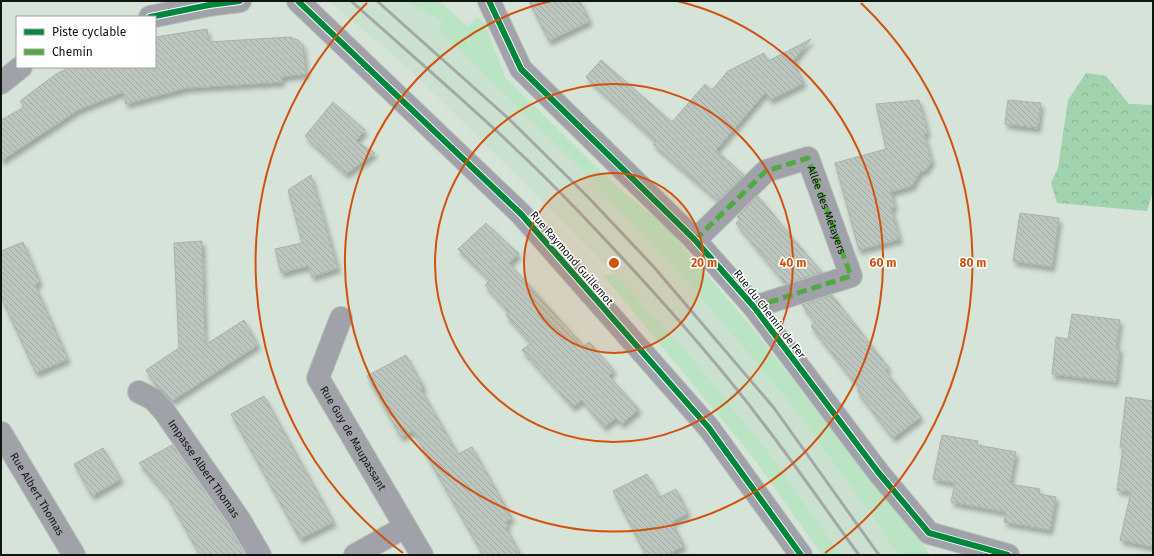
<svg xmlns="http://www.w3.org/2000/svg" width="1154" height="556" viewBox="0 0 1154 556" font-family="'Fira Sans',sans-serif">
  <defs>
    <pattern id="forest-crowns" width="20" height="18" patternUnits="userSpaceOnUse"><rect width="20" height="18" fill="#a1d4ae"/><path d="M2 6a3 3 0 1 1 6 0M12 15a3 3 0 1 1 6 0" fill="none" stroke="#89b595"/></pattern>
    <pattern id="building-back-hatch" width="6" height="6" patternUnits="userSpaceOnUse"><rect width="6" height="6" fill="#bcc6be"/><path d="M-1 5l2 2M0 0l6 6M5-1l2 2" fill="none" stroke="#a0a9a2"/></pattern>
    <filter id="shadow"><feDropShadow dx="2.5" dy="4.5" stdDeviation="2" flood-color="#0004"/></filter>
  </defs>
  <rect width="100%" height="100%" fill="#d6e3d8"/>
  <path fill="#cae1cf" d="M329,1h76l38,23 -5,7 24,21 124,122 97,102 108,128 84,116 23,35h-57l-75,-106 -151,-175 -207,-206z"/>
  <path fill="#bbe4c4" d="M405,1h34l28,25 11,-9 7,7 20,53 112,110 47,38 85,99 174,221 7,10h-32l-23,-35 -84,-116 -108,-128 -97,-102 -124,-122 -24,-21 5,-8z
    M615,274l74,81 77,94 75,106h-19l-67,-95 -152,-185z"/>
  <path fill="url(#forest-crowns)" d="M1086,73l20,3 23,28 24,1v87l-6,19 -90,-8 -6,-20 7,-15 10,-68z"/>
  <path fill="url(#building-back-hatch)" stroke="#a9b3ab" filter="url(#shadow)" d="M529,1h51l10,20 -41,20z
    M207,29l2,13 81,-5 8,3 5,5 3,29 -25,3 1,5 -95,6 -61,16 -3,-12 -45,18 -77,51v-41l23,-13 -4,-6 36,-27 14,-7h85v-30z
    M811,39l-18,22 11,22 -34,17 -4,-8 -50,58 28,25 -26,25 -65,-56 3,-3 -70,-64 15,-17 71,62 33,-38 7,6 16,-19 36,-18 4,8z
    M919,100l9,33 -4,1 8,27 -6,9 -6,2 -8,14 -21,6 4,15 -4,1 9,31 -41,11 -24,-87 51,-14 -10,-45z
    M1008,100l33,3 -3,25 -33,-4z
    M333,102l32,28 -9,11 19,12 -29,21 -41,-38z
    M311,175l27,93 -26,9 -4,-11 -27,7 -6,-24 27,-6 -14,-53z
    M758,196l43,52 21,24 -36,12 -50,-61 4,-3 -3,-3z
    M1020,213l39,5 -7,49 -39,-6z
    M486,223l33,31 -10,9 75,83 5,-4 25,28 -5,6 30,33 -17,15 -6,-6 -12,9 -22,-27 -9,7 -51,-57 9,-7 -25,-28 3,-3 -24,-27 5,-5 -32,-31z
    M202,241l3,104 39,-25 14,25 -86,56 -10,-10 -5,-4 -11,-17 33,-22 -5,-105z
    M23,242l17,40 -5,3 33,74 -32,14 -35,-76v-46z
    M832,295l57,73 -4,2 36,47 -28,21 -36,-47 3,-2 -49,-63 4,-4 -13,-17z
    M1072,314l48,6 -4,27 4,1 -4,34 -64,-8 4,-37 12,2z
    M406,355l18,32 -3,2 37,65 14,-7 40,71 -6,4 2,4 -2,2 15,27h-38l-70,-124 -12,6 -34,-61z
    M264,396l70,126 -34,17 -69,-125z
    M1126,397l27,4v146l-33,-7 11,-48 -14,-2 6,-43h-3z
    M942,435l36,6 -1,4 39,7 -6,32 30,5 -1,5 17,3 -6,33 -46,-8 2,-10 -55,-10 4,-19 -22,-4z
    M172,445l56,81 17,29h-45l-33,-59 -28,-33z
    M103,448l18,31 -29,17 -18,-32z
    M647,474l13,23 16,-8 12,24 -16,9 12,24 -17,9h-21l-33,-64z"/>
  <g fill="none" stroke-linecap="round" stroke-linejoin="round">
    <defs>
      <g id="minor">
        <path d="M298,1l223,213 188,214 92,127"/>
        <path d="M489,1l32,68 174,171 59,67 124,165 51,61 79,22"/>
        <path d="M150,17l59,-12 31,-4"/>
        <path d="M1,83l20,-16"/>
        <path id="s1" d="M695,240l71,-69 42,-13 43,118 -97,31"/>
        <path id="s2" d="M341,318l-23,60 104,177"/>
        <path id="s3" d="M139,392l14,7 11,12 75,108 21,36"/>
        <path id="s4" d="M1,433l73,122"/>
        <path d="M355,555l50,-28"/>
      </g>
    </defs>
    <use href="#minor" stroke="#b7c1b9" stroke-width="24"/>
    <use href="#minor" stroke="#a1a1a9" stroke-width="22"/>
    <path stroke="#a3a8a7" stroke-width="3" d="M351,1c77,69 157,136 228,211 64,67 129,138 184,211 33,43 64,88 96,132
      M377,1l132,118 79,78 65,69 121,142 105,147"/>
    <path stroke="#51a942" stroke-width="5" stroke-dasharray="10 5" stroke-linecap="butt" d="M695,240l71,-69 42,-13 43,118 -97,31"/>
    <defs>
      <path id="cycleway" d="M298,1l223,213 188,214 92,127
        M489,1l32,68 174,171 59,67 124,165 51,61 79,22
        M150,17l59,-12 31,-4"/>
    </defs>
    <use href="#cycleway" stroke="#fff" stroke-width="8"/>
    <use href="#cycleway" stroke="#00873e" stroke-width="6"/>
  </g>
  <circle cx="614" cy="263" r="90" fill="#d2520c" fill-opacity=".12"/>
  <g fill="none" stroke="#d2520c" stroke-width="2">
    <circle cx="614" cy="263" r="90"/>
    <circle cx="614" cy="263" r="179"/>
    <path d="M677 1A269 269 0 1 1 551 1"/>
    <path d="M403 553A359 359 0 0 1 367 3M861 3A359 359 0 0 1 825 553"/>
  </g>
  <g text-anchor="middle" stroke-width="3" stroke-linejoin="round" paint-order="stroke">
    <g font-size="11" fill="#0e1610" stroke="#fff">
      <text dy="4" stroke="none"><textPath href="#s1" startOffset="198">Allée des Métayers</textPath></text>
      <text transform="translate(572 258) rotate(49)" y="4">Rue Raymond Guillemot</text>
      <text transform="translate(770 314) rotate(52)" y="4">Rue du Chemin de Fer</text>
      <text dy="4" stroke="none"><textPath href="#s2" startOffset="134">Rue Guy de Maupassant</textPath></text>
      <text dy="4" stroke="none"><textPath href="#s3" startOffset="102">Impasse Albert Thomas</textPath></text>
      <text dy="4" stroke="none"><textPath href="#s4" startOffset="71">Rue Albert Thomas</textPath></text>
    </g>
  </g>
  <circle cx="614" cy="263" r="6" fill="#d2520c" stroke="#fff" stroke-width="2"/>
  <g font-size="12" text-anchor="middle" font-weight="bold" fill="#d2520c" stroke="#fff" stroke-width="3" stroke-linejoin="round" paint-order="stroke">
    <text x="704" y="267">20 m</text>
    <text x="793" y="267">40 m</text>
    <text x="883" y="267">60 m</text>
    <text x="973" y="267">80 m</text>
  </g>
  <rect width="1154" height="556" fill="none" stroke="#0e1610" stroke-width="4"/>
  <rect x="16" y="16" width="140" height="52" fill="#ffffff" stroke="#9fa29f"/>
  <rect x="24" y="29" width="20" height="6" fill="#00873e" stroke="#9fa29f"/>
  <text x="52" y="36" font-size="12" fill="#0e1610">Piste cyclable</text>
  <rect x="24" y="49" width="20" height="6" fill="#51a942" stroke="#9fa29f"/>
  <text x="52" y="56" font-size="12" fill="#0e1610">Chemin</text>
</svg>
